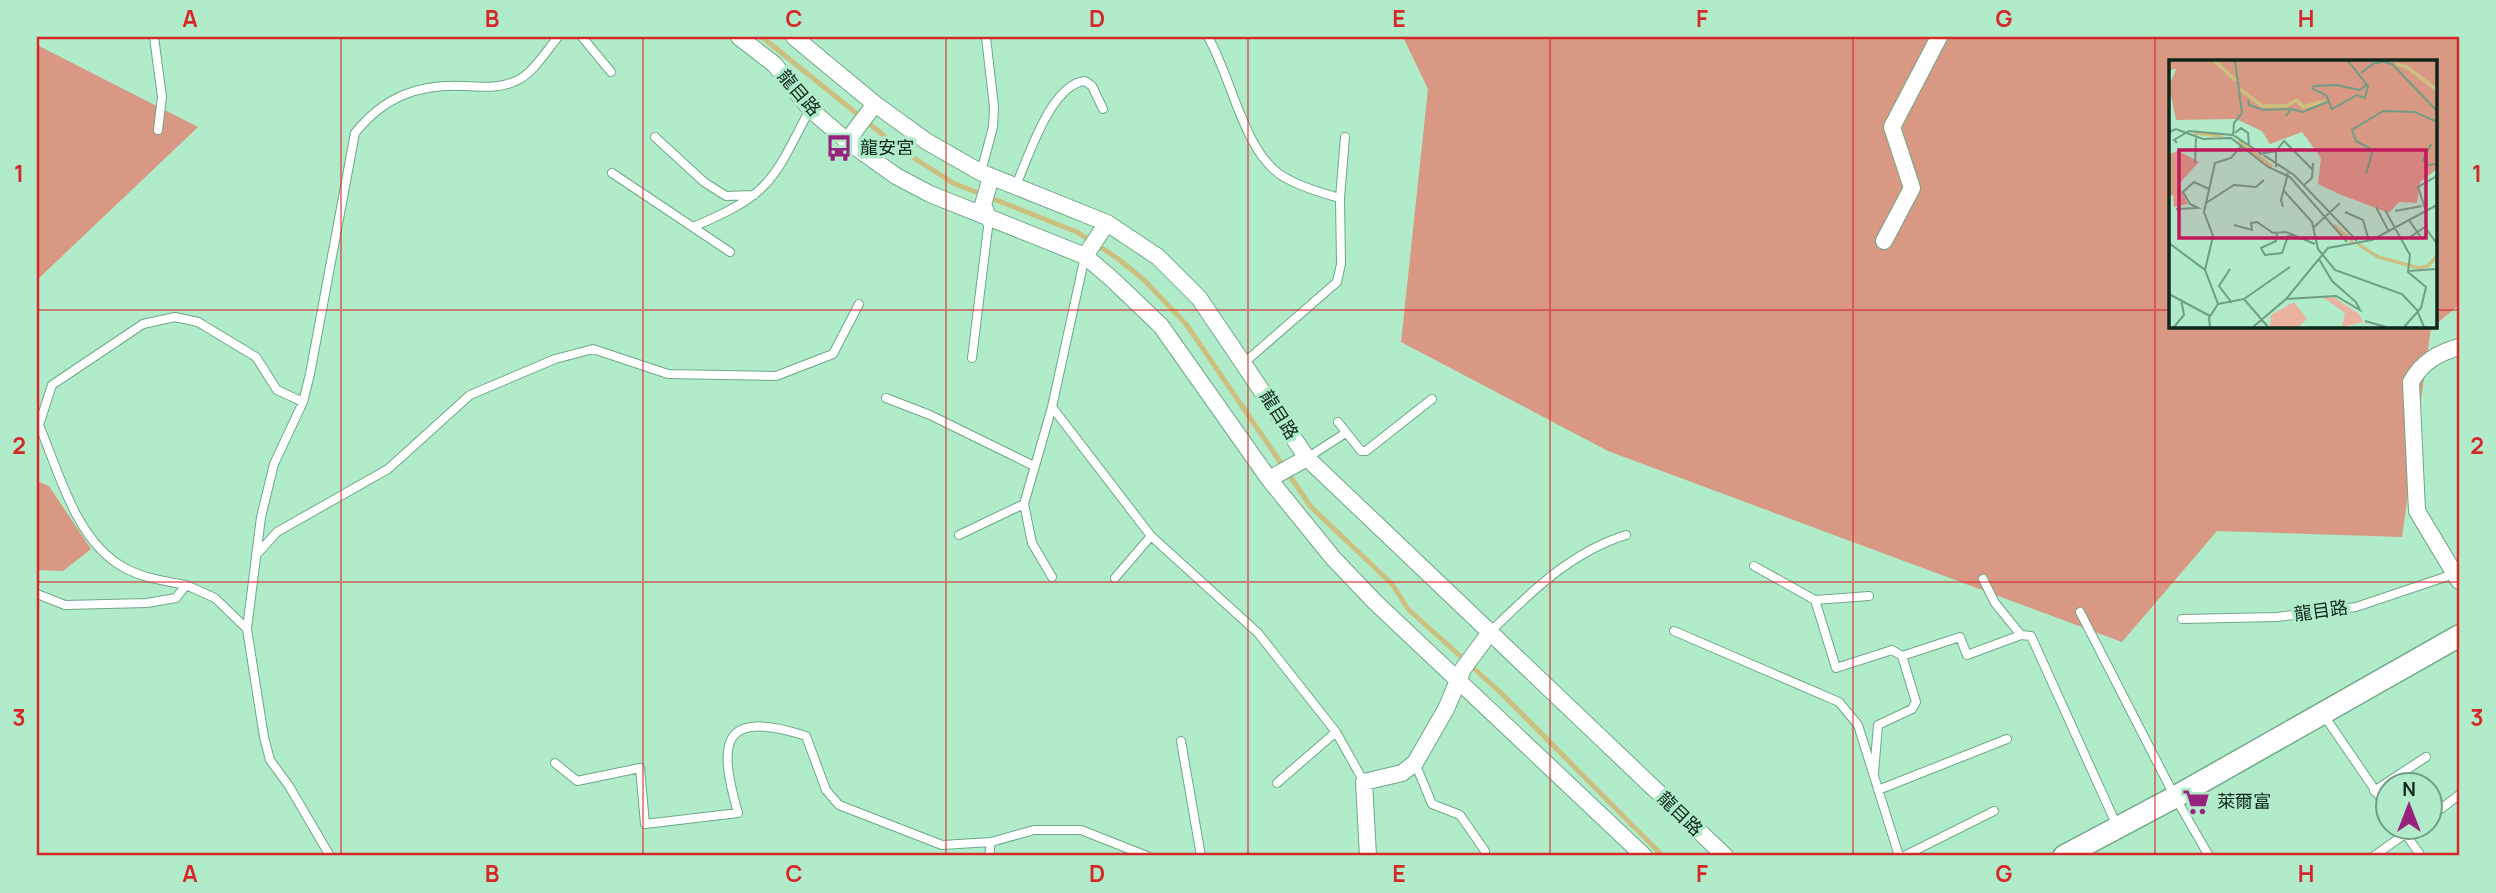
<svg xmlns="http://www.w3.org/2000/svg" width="2496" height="893" viewBox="0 0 2496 893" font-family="Manrope,'Noto Sans TC',sans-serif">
  <rect width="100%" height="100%" fill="#b0ecc9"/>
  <path fill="#d89883" d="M1403,37h1056v268l-24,20v-264h-265v265h264l-3,2 -29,209 -185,-6 -95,111 -514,-191 -207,-109 27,-253z
    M37,45l161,82 -161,153z
    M37,481l12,5 42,63 -28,22 -26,-1z"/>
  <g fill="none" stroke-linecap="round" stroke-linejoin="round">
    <path stroke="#ccc081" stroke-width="5" d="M762,37l141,114 50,32 124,49 40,26 26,21 43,45 125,183 81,77 16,25 92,83 163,164"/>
    <defs>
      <path id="lane" d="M154,37l8,60 -4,33
        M582,37l29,35
        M1208,37c24,41 36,117 76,140 17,10 37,16 56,21
        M655,137l49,45 22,14 28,-1
        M981,172l12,-45 1,-20 -8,-70
        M612,173l118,79
        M1016,185c13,-29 35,-101 69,-104l7,5 11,23
        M693,227c78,-33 79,-45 117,-118
        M972,358l17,-139
        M1245,362l92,-80 4,-18 -1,-66 5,-61
        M886,398l44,17 104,51
        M1052,407l99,129 107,97 78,99 28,50
        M1338,422l23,29h5l66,-52
        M1307,458l37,-24
        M959,535l65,-31
        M258,553l19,-21 111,-63 82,-74 85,-36 38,-10 75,25 108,2 57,-22 26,-50
        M1754,566l61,34 21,68 56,-18 10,6
        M1052,577l-20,-34 -8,-39 28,-97 33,-151
        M1115,578l36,-42
        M1983,579l12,24 26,32 10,1 86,190
        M186,585l29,13 32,31
        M37,594l28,11 82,-2 29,-5 10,-13c-21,-4 -44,-7 -63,-18 -47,-26 -64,-95 -84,-142l13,-40 91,-61 32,-7 23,5 58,35 21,33 26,12
        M1815,600l54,-4
        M2080,612l95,185 34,59
        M2182,619l95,-2 79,-10 98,-33
        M1491,631c40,-39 80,-79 135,-96
        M1674,631l165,71 19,23 41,131
        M2323,714l65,95
        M1181,741l20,115
        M555,763l22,18 63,-13 5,56 93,-11c-21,-73 -16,-104 68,-77l20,54 13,15 103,40 49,-3 43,-12h47l66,26
        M1415,763l17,41 28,11 25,36
        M1874,773l4,-48 34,-16 4,-7 -14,-46 58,-19 7,18 54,-20
        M1277,783l59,-51
        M1878,790l129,-51
        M2374,791l52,-34
        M2430,817l29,-22
        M2400,826l21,30
        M330,856l-41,-70 -19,-26 -6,-23 -17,-108 14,-112 13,-53 29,-62 7,-28 45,-241c30,-37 63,-49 110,-47 19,1 35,3 53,-6 15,-7 29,-30 40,-43
        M989,856l2,-14
        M1904,856l90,-45
        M2374,856l42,-30"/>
      <path id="street" d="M739,37l35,27 36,45 37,32 49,35 34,18 155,62 28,24 48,46 108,153 64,79 42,44 269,254
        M794,37l81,67 51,37 54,31 127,51 51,34 41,41 108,160 418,398
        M847,141l28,-37
        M989,219l-6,-14 8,-28
        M1884,241l28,-53 -20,-61 47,-90
        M1085,256l22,-33
        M2459,347c-21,6 -37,15 -48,35l6,129 42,70
        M1269,479l38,-21
        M1368,856l-4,-74 38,-9 13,-10 31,-54 17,-40 28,-38"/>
      <path id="secondary" d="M2064,856l111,-59 284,-161"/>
    </defs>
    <use href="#lane" stroke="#6ea887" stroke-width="10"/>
    <use href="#street" stroke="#6ea887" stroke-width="18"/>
    <use href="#secondary" stroke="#6ea887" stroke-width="24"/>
    <use href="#lane" stroke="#fff" stroke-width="8"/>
    <use href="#street" stroke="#fff" stroke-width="16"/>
    <use href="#secondary" stroke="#fff" stroke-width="21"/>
  </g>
  <path fill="none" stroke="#d62828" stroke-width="2" stroke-opacity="0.55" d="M341,37v819M643,37v819M946,37v819M1248,37v819M1550,37v819M1853,37v819M2155,37v819M37,310h2133M2435,310h24M37,582h2422"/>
  <defs>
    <symbol id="bus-bare" viewBox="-9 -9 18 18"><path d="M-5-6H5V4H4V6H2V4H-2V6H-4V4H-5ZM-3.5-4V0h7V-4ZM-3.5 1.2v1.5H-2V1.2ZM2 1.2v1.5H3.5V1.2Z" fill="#98237e" stroke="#b0ecc9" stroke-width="2.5" paint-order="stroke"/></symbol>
    <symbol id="supermarket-bare" viewBox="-9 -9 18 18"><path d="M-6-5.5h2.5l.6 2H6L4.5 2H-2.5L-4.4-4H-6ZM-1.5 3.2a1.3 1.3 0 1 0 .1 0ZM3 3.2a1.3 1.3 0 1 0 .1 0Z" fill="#98237e" stroke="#b0ecc9" stroke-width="2.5" paint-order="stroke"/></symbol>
  </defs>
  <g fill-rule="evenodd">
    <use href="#bus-bare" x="820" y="129" width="38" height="38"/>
    <use href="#supermarket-bare" x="2177" y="783" width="38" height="38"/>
  </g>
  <g text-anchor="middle" stroke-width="7" stroke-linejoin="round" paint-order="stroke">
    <g font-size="18" fill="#0f271a" stroke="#b0ecc9">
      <text transform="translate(799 93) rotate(49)" y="6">龍目路</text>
      <text transform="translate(1279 415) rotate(57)" y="6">龍目路</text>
      <text transform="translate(2321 611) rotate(-8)" y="6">龍目路</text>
      <text transform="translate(1680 814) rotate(44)" y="6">龍目路</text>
    </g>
    <g font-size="18" fill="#0f271a" stroke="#b0ecc9" text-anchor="start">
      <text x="860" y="154">龍安宮</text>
      <text x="2217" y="808">萊爾富</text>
    </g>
  </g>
  <g transform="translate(2169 60)">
    <rect width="268" height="268" fill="#b0ecc9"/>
    <path d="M154,237l12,1 24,16 4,8 -21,5 3,-14zM125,242l13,17 -9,8h-28l1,-12z" fill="#ebb29f"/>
    <path d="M0,1h268v108l-17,13 -3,21 -18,-1 -10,11 -50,-19 -21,-10 3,-26 -19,-26 -32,12 -8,-13 -26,-12 -60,1 -7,-34 7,-17 -7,1zM9,91l21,11 -21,23 10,19 -14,3 -1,-12 -4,1v-42z" fill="#d89883"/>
    <path fill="none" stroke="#ccc081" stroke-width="3.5" d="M46,1l21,20M227,4l11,3 30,23M71,29l22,17h24l11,-6 6,7 23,-6M25,73l29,3M69,81l34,26M165,165l19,17M189,184l20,13 41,11 9,-2 9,-10"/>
    <path fill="none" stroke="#709d83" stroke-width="2" d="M179,1l20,25 -3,12 -8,-3 -25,14 -6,-14 -13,-6 1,-3 22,-1 24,5 6,-5M211,1l12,3 45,47M192,13l13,-10h7M79,40l1,5 15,5 27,-1M117,56l5,-7 12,3 24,-10M0,72l7,-3 27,10 28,-1 37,29 22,10 57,65M66,73l6,-5 7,5 1,13M64,76l1,-13 8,-10 -7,-52M8,83l-3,-3 15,-9 44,4 61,40 63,66M262,84l-8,16 4,5 10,-1M107,91l8,-10 28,28M90,94l17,-3v16M26,103l1,-25M197,114l7,-24 -17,-9 -4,-11 31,-19 32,1 22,10M134,126l9,-8 1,-15M114,130l29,32 6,27 17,21 67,24 15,16 7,17M37,143l28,-18 22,2 8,-7M114,147l-2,-7 7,-27M207,147l13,25M7,149l22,-1 -8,-4 -7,-12 11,-10 15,7M216,150l25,45 -2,17 18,15 -5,21 -17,19M226,151l27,-5M257,151l-8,-24 19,-11M176,152l18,8 6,21M240,160l13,19M65,165l18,5 -1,-7 6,-1 16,11 13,-1 29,12M145,167l26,-24M108,173l-1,8 -15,7 4,7 17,-2 6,-17 5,-2M241,177l15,-10 12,17M0,183l36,27 13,34 -9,14 1,9M61,209l-11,17 13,17M36,210l8,-34 -9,-24 11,-49 16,-5 11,-13M239,211l29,-2M0,234l41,22M75,239l46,-32M117,239l50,-3 24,14 -4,-8 -24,-21 -13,-22M49,244l26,-5 24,28M196,261l21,6M5,267l10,-12 -3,-16M84,267l33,-28 42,-51 44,-8 65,-35"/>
    <path fill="#c2185b" fill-opacity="0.15" stroke="#c2185b" stroke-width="3.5" d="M10,90h247v88h-247z"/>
    <rect width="268" height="268" fill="none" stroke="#0f271a" stroke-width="3.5"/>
  </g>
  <rect width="2496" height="893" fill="none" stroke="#b0ecc9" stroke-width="77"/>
  <g transform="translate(2409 806)"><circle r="33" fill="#b0ecc9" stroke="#709d83" stroke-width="2"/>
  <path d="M0-5L12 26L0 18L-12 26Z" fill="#98237e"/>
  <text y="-10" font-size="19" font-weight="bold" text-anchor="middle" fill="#0f271a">N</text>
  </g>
  <rect x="38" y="38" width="2420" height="816" fill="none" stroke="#d62828" stroke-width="2.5"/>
  <g font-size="23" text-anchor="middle" font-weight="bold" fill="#d62828">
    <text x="190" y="27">A</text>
    <text x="492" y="27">B</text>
    <text x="794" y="27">C</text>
    <text x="1097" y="27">D</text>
    <text x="1399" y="27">E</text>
    <text x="1702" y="27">F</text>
    <text x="2004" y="27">G</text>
    <text x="2306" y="27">H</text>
    <text x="19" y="182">1</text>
    <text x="2477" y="182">1</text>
    <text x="19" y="454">2</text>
    <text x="2477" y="454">2</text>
    <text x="19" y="726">3</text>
    <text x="2477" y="726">3</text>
    <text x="190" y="882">A</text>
    <text x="492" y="882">B</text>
    <text x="794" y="882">C</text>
    <text x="1097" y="882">D</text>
    <text x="1399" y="882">E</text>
    <text x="1702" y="882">F</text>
    <text x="2004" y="882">G</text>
    <text x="2306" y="882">H</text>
  </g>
</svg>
